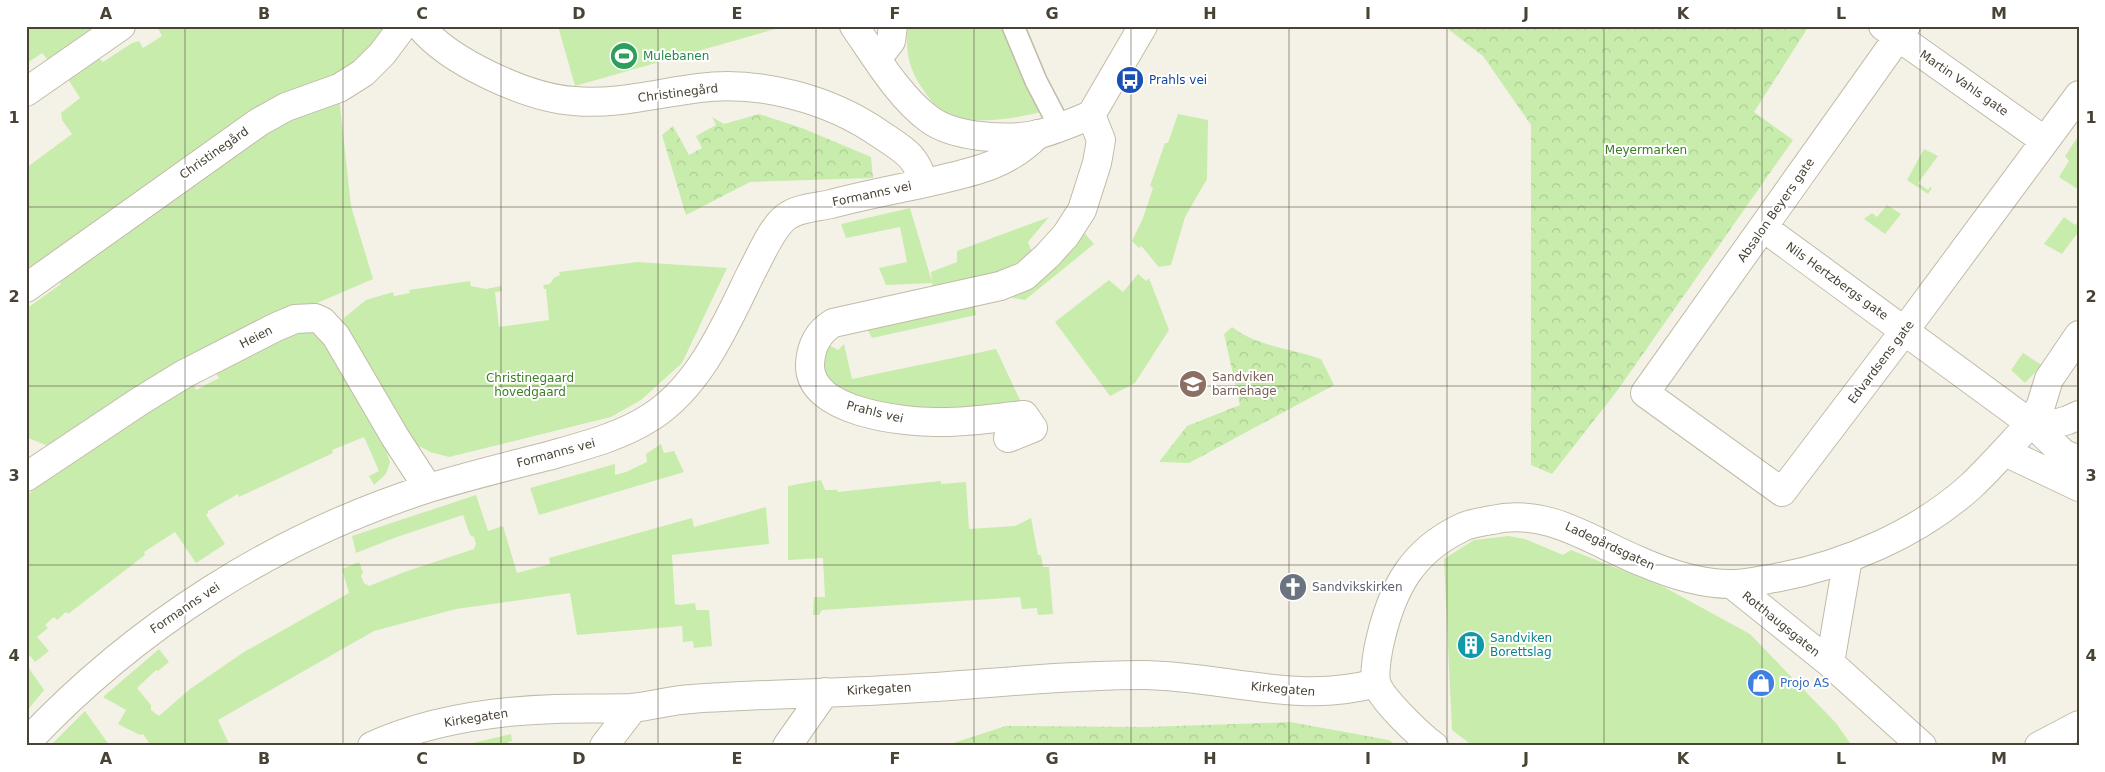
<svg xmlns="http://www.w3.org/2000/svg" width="2105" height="772" viewBox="0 0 2105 772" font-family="'DejaVu Sans',sans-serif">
  <defs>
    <pattern id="forest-crowns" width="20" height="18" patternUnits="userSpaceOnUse" patternTransform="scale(1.25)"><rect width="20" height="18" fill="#c8ecac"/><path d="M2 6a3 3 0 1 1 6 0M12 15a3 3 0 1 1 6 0" fill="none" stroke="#adcc95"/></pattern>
  </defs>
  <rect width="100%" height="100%" fill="#f4f2e7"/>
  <path fill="url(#forest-crowns)" d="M1444,26h365l-55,86 39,28 -176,251 -65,83 -21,-9v-340l-48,-69z
    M759,114l43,14 69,29 2,21 -123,4 -64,33 -24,-80 11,-9 16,29 13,-7 -6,-12 20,-11 -4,-8 12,7z
    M1232,327c26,20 59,21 89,32l13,26 -145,78 -30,-1 28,-36 53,-21 -16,-71z
    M1290,722l99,18 8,6h-453l62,-20 140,1z"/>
  <path fill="#c8ecac" d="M26,26h84l-52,36 -5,-7 -5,5 -6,-7 -16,11z
    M157,26h229l-22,40 -331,209 -7,-10v-97l46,-34 -10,-14 -1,-7 19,-15 -12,-19 29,-23 6,6 29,-19 7,-2 4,7 19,-12z
    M558,26h228l-211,60z
    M908,26h99l34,86c-30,7 -66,14 -95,1 -12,-6 -19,-18 -26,-28 -12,-19 -15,-37 -12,-59z
    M339,97l12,109 22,73 -116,50 -209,117 -22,-9v-128l35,-25 -4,-7 226,-158z
    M1178,114l30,6 -1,59 -22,38 -14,48 -12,2c-7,-7 -11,-14 -18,-21l-2,2 -7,-7 11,-23 10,-30 -3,-2 15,-43h3z
    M2077,138l2,1v51l-20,-13 10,-16 -4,-5z
    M1924,149l14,7 -20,27 10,7 2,-3 2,1 -4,6 -21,-14z
    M1887,205l14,9 -16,20 -21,-15 8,-6 5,4z
    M910,208l22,74 -1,-10 26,-10v-11l92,-34 -21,25 8,20 -103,29 -1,-8 -46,2 -7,-17 28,-6 -7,-35 -54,11 -5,-14z
    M2064,217l11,8 4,-4v10l-17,23 -18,-10z
    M1081,229l13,15 -69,56 -12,-2 -3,-6z
    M637,262l90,6 -45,95 -41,37 -30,17 -162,40 -19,-5 -13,-7 -15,-14 -58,-102v-11l22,-18 27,-8 1,4 16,-3 -1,-3 61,-9 1,5 15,3 15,-3 1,5 -7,1 4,35 50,-7 -3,-31h-2l-1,-4 7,-1 4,-6 6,-3 -1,-3z
    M1138,274l8,7 3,-3 20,52 -34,53 -25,13 -55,-74 54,-42 14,12z
    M974,305l2,10 -104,23 -8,-15z
    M297,329l16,1 14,13 53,88 10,31 -4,12 -12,11 -5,-9 10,-5 -15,-34 -32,13 1,3 -94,44 -1,-3 -30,17v2l-2,2 19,29 -29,19 -21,-31 -31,20 1,3 -77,59 -2,-2 -9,8 -3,-3 -9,8 3,3 -11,9 12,14 -14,11 -9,-11v-155l57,-46 109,-69 4,9 23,-12 -5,-8z
    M827,344l11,6 6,-6 8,35 144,-30 25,53 -52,10h-53l-79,-21 -10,-12 -7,-24z
    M2023,353l19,12 -17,18 -14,-13z
    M661,444l3,9 10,-2 10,21 -145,43 -9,-27 85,-24v11l11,-3 21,-10 -1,-8z
    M821,480l4,10h12l1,2 103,-11v3l25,-2 3,47 46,-3 16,-8 7,37h3l2,12h6l4,47 -15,1 -1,-7 -15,1 -2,-12 -198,13 -3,5h-6l1,-18h11l-2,-39 -35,2v-74z
    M476,495l12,36 15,-5 14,47 33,-9 -1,-6 143,-40 2,9 72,-20 3,37 -97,11 3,49 5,1 15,-2 1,7h13l3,36 -18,2 -1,-7 -10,1 -1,-16 -105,9 -7,-42 -114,16 -82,22 -156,89 12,26h-79l-8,-12 -3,1 -22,-11 8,-14 -23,-13 56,-48 10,13 -11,9 -2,-1 -19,18 14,17v5l8,6 31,-27 54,-37 105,-59 -7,-24 17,-7 4,10 -2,4 3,7 5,3 38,-15 67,-22 2,-5 -2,-7 -4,-2 -7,-20 -69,23 -38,15 -4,-17z
    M1509,536l16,3 38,16 8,-5 93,37 86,47 86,89 16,23h-379l-21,-16 -8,-171 30,-19z
    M26,664l18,26 -18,22z
    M85,711l25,35h-60z
    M511,734l1,7 -4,1v4h-48z"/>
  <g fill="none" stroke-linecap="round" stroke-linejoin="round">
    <defs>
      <path id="pedestrian" d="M1013,26l23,55 24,46"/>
      <path id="minor" d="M420,26c29,36 108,72 154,75 42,4 84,-8 125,-13 60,-8 131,11 181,46 22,15 37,21 43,49
        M1883,26l162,115
        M1906,26l-261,367 137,99 123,-162 174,-235
        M877,59l14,-18 2,-15
        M26,92l95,-66
        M1764,228l274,201 26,25 15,6
        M26,288l233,-166 27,-15 53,-19 24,-15 19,-19 21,-28
        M2031,423l10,-18 8,-26 30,-44
        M2038,429l30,-9 11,-5
        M1008,438l25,-10 -9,-13c-29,3 -59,8 -88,7 -34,0 -128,-10 -126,-58 1,-18 8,-32 23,-41l167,-37 25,-10 22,-20 19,-21 16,-25 15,-47 4,-23 -10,-25
        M2005,452l74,35
        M26,477l114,-76 44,-27 92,-47 19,-8 20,-1 7,3 14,15 59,101 33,51
        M1733,585l97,78 92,83
        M1830,663l18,-105
        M26,743c110,-117 249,-206 403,-255 39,-12 79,-22 119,-32 35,-10 72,-19 103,-39 50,-32 76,-95 101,-146 9,-16 21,-47 37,-56 11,-7 29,-8 42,-11 30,-8 60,-14 90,-20 45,-11 83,-15 117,-50
        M372,746c57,-26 120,-35 183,-37 25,-1 51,0 76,-1 21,-2 40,-8 61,-9 64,-5 129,-5 193,-9 86,-4 172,-15 259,-15 79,1 154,30 232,8
        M604,746l29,-38
        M787,746l38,-54
        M2039,746l40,-21"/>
      <path id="tertiary" d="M854,26c21,30 45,71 75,93 25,19 81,22 111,15 18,-5 34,-12 51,-19l52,-89
        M1434,746c-14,-10 -54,-48 -58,-64 -2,-11 2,-34 5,-45 12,-50 32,-86 80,-109 9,-5 21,-6 31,-8 56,-13 100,22 150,42 28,12 61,23 92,22 14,0 28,-4 41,-6 70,-13 143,-44 196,-92 21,-20 40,-42 60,-63"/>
    </defs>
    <use href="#pedestrian" stroke="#c1bba8" stroke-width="24"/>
    <use href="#minor" stroke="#c1bba8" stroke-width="30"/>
    <use href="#tertiary" stroke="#c1bba8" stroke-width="30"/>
    <use href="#pedestrian" stroke="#fff" stroke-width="21"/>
    <use href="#minor" stroke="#fff" stroke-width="28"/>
    <use href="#tertiary" stroke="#fff" stroke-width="28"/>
  </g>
  <path fill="none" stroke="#484335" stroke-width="1" stroke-opacity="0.55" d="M185,26v720M343,26v720M501,26v720M658,26v720M816,26v720M974,26v720M1131,26v720M1289,26v720M1447,26v720M1604,26v720M1762,26v720M1920,26v720M26,207h2053M26,386h2053M26,565h2053"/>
  <defs>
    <symbol id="stadium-disc" viewBox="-11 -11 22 22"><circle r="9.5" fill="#2e9e5b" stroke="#fff"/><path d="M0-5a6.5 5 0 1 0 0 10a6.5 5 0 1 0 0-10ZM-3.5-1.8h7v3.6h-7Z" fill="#fff"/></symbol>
    <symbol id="bus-disc" viewBox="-11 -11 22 22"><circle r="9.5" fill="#1a4fb4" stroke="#fff"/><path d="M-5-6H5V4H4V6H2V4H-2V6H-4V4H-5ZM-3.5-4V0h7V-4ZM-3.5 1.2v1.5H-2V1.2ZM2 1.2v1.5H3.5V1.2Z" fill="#fff"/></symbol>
    <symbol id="school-disc" viewBox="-11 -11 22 22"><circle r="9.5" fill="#8d6e63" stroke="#fff"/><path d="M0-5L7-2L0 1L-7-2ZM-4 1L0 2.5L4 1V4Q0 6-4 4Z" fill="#fff"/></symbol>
    <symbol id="church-disc" viewBox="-11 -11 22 22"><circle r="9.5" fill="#6b7280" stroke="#fff"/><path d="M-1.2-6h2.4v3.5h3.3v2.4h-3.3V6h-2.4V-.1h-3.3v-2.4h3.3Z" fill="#fff"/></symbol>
    <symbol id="building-disc" viewBox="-11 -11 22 22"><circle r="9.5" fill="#0f9aa8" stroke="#fff"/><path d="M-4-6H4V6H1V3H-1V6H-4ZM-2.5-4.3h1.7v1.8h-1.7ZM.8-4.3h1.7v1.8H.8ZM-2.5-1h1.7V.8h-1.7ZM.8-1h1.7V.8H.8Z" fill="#fff"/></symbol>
    <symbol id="shop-disc" viewBox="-11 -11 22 22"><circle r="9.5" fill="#3f7fe0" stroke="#fff"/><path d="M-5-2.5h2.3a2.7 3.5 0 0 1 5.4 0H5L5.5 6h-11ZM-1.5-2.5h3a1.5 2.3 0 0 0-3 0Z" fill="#fff"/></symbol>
  </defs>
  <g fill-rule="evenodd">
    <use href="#stadium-disc" x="608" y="40" width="32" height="32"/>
    <use href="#bus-disc" x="1114" y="64" width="32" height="32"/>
    <use href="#school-disc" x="1177" y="368" width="32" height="32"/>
    <use href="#church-disc" x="1277" y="571" width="32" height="32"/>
    <use href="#building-disc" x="1455" y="629" width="32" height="32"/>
    <use href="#shop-disc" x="1745" y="667" width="32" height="32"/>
  </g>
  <g text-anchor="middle" stroke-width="4" stroke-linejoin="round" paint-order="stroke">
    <g font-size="12" fill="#27864d" stroke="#fff" text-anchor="start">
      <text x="643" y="60">Mulebanen</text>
    </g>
    <g font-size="12" fill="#164399" stroke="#fff" text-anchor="start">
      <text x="1149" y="84">Prahls vei</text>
    </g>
    <g font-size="12" fill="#484335" stroke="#fff">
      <text transform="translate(1964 83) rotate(35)" y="4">Martin Vahls gate</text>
      <text transform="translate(678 93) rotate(-7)" y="4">Christinegård</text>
      <text transform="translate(214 153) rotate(-35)" y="4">Christinegård</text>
      <text transform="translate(872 194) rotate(-12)" y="4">Formanns vei</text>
      <text transform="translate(1776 210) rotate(-55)" y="4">Absalon Beyers gate</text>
      <text transform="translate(1837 281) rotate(36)" y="4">Nils Hertzbergs gate</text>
      <text transform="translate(256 337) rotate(-27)" y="4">Heien</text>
      <text transform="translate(1881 362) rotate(-53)" y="4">Edvardsens gate</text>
      <text transform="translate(875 412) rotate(14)" y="4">Prahls vei</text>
      <text transform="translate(556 453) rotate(-15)" y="4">Formanns vei</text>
      <text transform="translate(1610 546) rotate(25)" y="4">Ladegårdsgaten</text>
      <text transform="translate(185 608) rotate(-34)" y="4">Formanns vei</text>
      <text transform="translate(1781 624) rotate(39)" y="4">Rotthaugsgaten</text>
      <text transform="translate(879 689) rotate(-3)" y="4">Kirkegaten</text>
      <text transform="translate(1283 689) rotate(5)" y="4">Kirkegaten</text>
      <text transform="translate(476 718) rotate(-9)" y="4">Kirkegaten</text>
    </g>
    <g font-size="12" fill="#3b7e24" stroke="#fff">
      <text x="1646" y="154">Meyermarken</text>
      <text x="530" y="382">Christinegaard<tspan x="530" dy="14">hovedgaard</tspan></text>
    </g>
    <g font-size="12" fill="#785e54" stroke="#fff" text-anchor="start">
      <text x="1212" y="381">Sandviken<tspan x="1212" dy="14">barnehage</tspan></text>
    </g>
    <g font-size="12" fill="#5b616d" stroke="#fff" text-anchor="start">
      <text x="1312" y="591">Sandvikskirken</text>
    </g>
    <g font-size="12" fill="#0d838f" stroke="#fff" text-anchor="start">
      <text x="1490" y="642">Sandviken<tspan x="1490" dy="14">Borettslag</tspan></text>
    </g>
    <g font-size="12" fill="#366cbe" stroke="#fff" text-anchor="start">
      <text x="1780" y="687">Projo AS</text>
    </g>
  </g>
  <rect width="2105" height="772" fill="none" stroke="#ffffff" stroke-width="55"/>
  <rect x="28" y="28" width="2050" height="716" fill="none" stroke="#484335" stroke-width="2"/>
  <g font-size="16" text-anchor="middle" font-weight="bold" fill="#484335">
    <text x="106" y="19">A</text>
    <text x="264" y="19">B</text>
    <text x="422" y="19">C</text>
    <text x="579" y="19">D</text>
    <text x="737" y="19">E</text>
    <text x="895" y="19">F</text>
    <text x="1052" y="19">G</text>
    <text x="1210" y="19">H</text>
    <text x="1368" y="19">I</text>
    <text x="1526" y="19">J</text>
    <text x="1683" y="19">K</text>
    <text x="1841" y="19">L</text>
    <text x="1999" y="19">M</text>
    <text x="14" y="123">1</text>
    <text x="2091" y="123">1</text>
    <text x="14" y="302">2</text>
    <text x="2091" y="302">2</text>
    <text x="14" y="481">3</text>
    <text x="2091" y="481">3</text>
    <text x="14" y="661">4</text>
    <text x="2091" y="661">4</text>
    <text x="106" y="764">A</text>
    <text x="264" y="764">B</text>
    <text x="422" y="764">C</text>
    <text x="579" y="764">D</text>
    <text x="737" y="764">E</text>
    <text x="895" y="764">F</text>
    <text x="1052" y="764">G</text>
    <text x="1210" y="764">H</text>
    <text x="1368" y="764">I</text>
    <text x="1526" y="764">J</text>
    <text x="1683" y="764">K</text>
    <text x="1841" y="764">L</text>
    <text x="1999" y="764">M</text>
  </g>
</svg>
